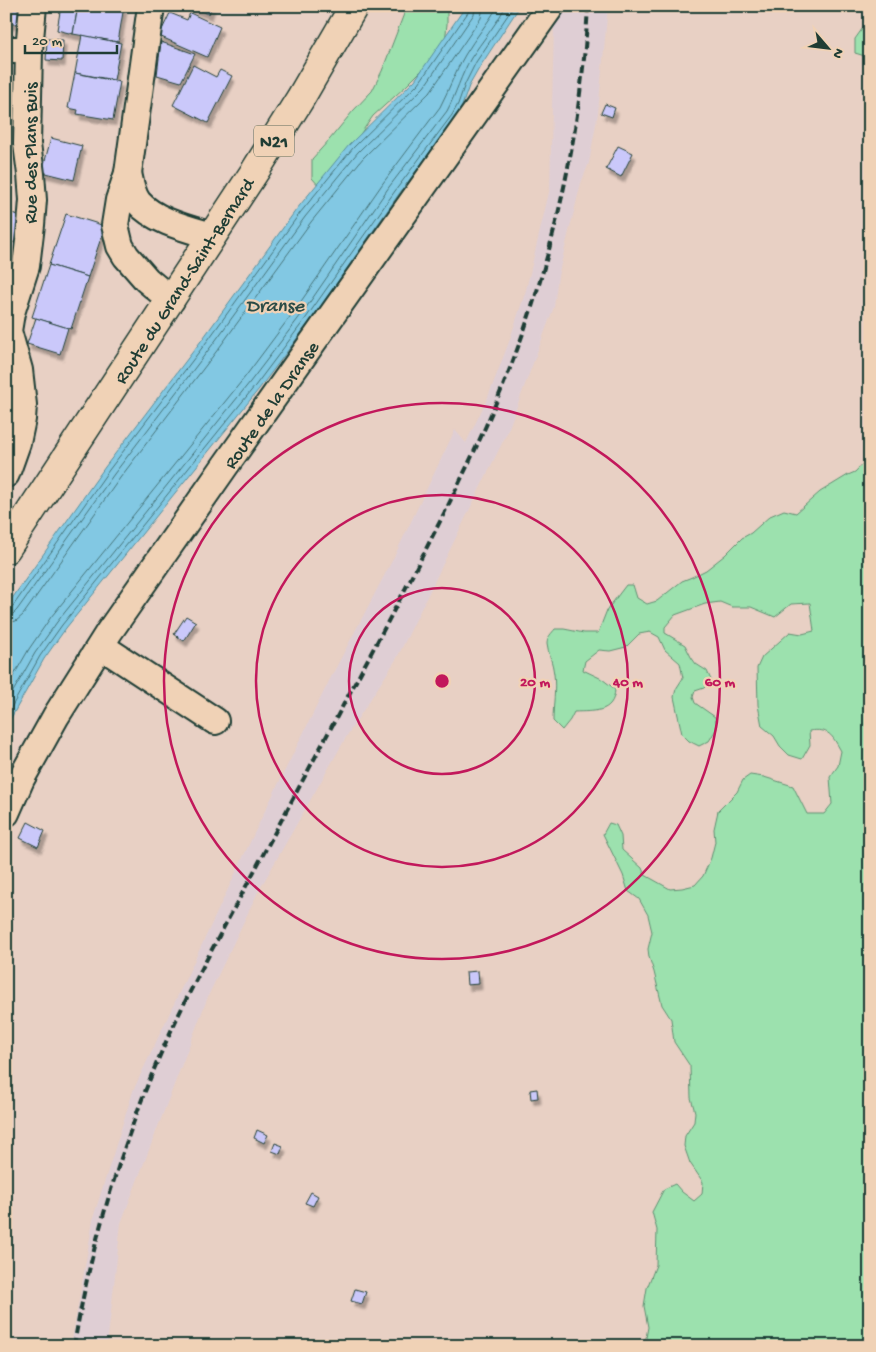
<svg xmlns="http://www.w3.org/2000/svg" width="876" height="1352" font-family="'Gochi Hand',sans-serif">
<defs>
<filter id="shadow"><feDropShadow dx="3" dy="5.5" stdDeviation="1" flood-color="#0004"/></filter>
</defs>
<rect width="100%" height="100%" fill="#e8d0c4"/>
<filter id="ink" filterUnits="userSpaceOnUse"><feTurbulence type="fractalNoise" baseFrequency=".02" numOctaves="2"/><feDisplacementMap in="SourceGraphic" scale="10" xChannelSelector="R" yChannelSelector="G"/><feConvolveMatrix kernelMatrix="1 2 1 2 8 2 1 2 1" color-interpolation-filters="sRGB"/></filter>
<g filter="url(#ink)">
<polygon fill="#dfced4" points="569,6 608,6 598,113 589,163 581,183 558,276 554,307 507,433 397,658 348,734 258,892 209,994 121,1223 107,1346 71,1346 94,1215 133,1091 260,821 330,679 394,557 455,430 466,443 488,397 509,342 526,290 550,188 554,26"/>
<g fill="#9ce1ae" stroke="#5e8f71">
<polygon points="407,6 447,6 447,24 445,42 437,55 406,86 373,116 361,133 353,149 320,187 312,178 312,159 330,139 353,111 372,91 382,71"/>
<polygon points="870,22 870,56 868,57 855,53 855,39 865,25"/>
<path d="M870 456V1346H642L646 1338 648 1327 644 1306 647 1288 656 1265 657 1230 652 1212 664 1189 675 1184 682 1192 694 1201 702 1194 703 1182 690 1163 684 1146 685 1136 694 1122 695 1112 691 1098 690 1066 674 1042 671 1019 662 1005 654 972 649 957 648 949 652 932 648 915 639 899 628 891 623 875 603 834 609 823 616 825 621 836 622 850 642 868 645 875 670 889 682 888 695 885 703 876 711 858 715 842 714 829 718 811 737 792 743 780 750 775 764 777 793 786 807 814H824L832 804 830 777 838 766 841 751C832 735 829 728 809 731L810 745 802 759 789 755 780 746 774 736 762 726 758 705 757 668 762 657 790 632 802 634 814 631 810 603 791 604 775 617 751 607H732L720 602 705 604 675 615 665 627V633L685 645 691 657 696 664 707 671 711 680 704 688 695 691 693 697 695 703 715 717 717 728 709 741 699 746 689 741 682 734 674 697 676 689 683 678 680 663 665 650 659 637 650 632 639 634 626 647 610 651 599 650 585 661 583 670 602 679 615 689C614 714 593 711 574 712L570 720 562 730 553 721C553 705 556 690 554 674 553 663 548 653 547 643 547 637 552 633 555 629H564L584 633H598L607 610 626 585H633L637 598 647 604 657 601 682 581 692 577 706 570 725 555 742 538 751 533 770 516 784 510 796 513 820 492 848 475 855 472Z"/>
</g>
<polygon fill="#82c8e3" stroke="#5a909d" points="466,6 520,6 481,65 469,86 462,106 456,117 399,194 310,321 259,389 66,628 44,659 6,727 6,607 105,467 204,337 296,210 349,145 415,80"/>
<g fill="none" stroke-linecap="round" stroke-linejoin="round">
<g stroke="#47757a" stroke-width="1">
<polyline points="6,609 10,608 13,606 109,470 208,340 300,213 353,148 419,83 469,11 469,6"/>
<polyline points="6,615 13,614 17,610 114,474 213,344 305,217 358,152 424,87 474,14 476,6"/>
<polyline points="6,623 16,621 23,615 120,478 219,348 311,222 363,158 430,92 481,18 483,6"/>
<path d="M6 689 29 649 51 617 245 377 295 310 383 183 440 107C449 90 455 71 465 55 475 38 488 23 498 6"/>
<path d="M6 704 35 653 57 622 250 382 301 315 389 187 447 111C456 94 461 75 471 58 482 41 496 25 506 6"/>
<polyline points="6,717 40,656 62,625 255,386 306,318 395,191 452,115 458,104 465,84 476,62 514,6"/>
</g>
</g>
<g fill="#cac8fa" stroke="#1f3d34" filter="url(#shadow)">
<polygon points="6,6 26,6 25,24 6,24"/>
<polygon points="61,6 78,6 73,34 57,30"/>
<polygon points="78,6 124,6 118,42 73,34"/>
<polygon points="186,6 212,6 209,14"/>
<polygon points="170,13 187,20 190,13 220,27 207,57 159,36"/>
<polygon points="82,35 121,43 114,80 75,73"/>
<polygon points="47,39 63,40 62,61 46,60"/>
<polygon points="161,42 195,54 181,82 157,75"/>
<polygon points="193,65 216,77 220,70 232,76 208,123 173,105"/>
<polygon points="75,73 120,82 113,120 77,114 78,110 68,108"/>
<polygon points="605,104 615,108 612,117 601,113"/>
<polygon points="51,138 82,146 74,180 42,172"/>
<polygon points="618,146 633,153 621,177 606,169"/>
<polygon points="6,212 24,216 18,243 6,241"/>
<polygon points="66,214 105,226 88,277 49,265"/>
<polygon points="6,241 24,245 16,281 6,279"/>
<polygon points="49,265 88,277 71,329 32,317"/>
<polygon points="36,318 68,328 60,354 27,344"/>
<polygon points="186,616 196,622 184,641 174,634"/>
<polygon points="28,822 45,831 38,847 20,838"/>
<polygon points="478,971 479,984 467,985 466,972"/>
<polygon points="537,1089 538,1098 531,1099 530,1090"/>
<polygon points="257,1130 268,1135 264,1143 254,1138"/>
<polygon points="275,1143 283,1146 280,1154 272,1151"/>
<polygon points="311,1192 318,1196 313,1206 305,1203"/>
<polygon points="355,1289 366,1292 362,1304 351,1301"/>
</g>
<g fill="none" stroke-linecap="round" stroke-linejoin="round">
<defs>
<g id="minor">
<polyline points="151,6 128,173 119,200 115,225 120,246 126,256 147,280 171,300"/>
<polyline points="6,49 9,50 29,50"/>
<path d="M128 173C130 183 132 194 138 202 154 221 189 229 212 236"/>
<polyline points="6,474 17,443 22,419 23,405 19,370 8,331 11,313 26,266 31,225 33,200 31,174 27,144 29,50 33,6"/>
<polyline points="101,646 215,721"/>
<polyline points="6,813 21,779 56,716 109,632 225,466 551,6"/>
</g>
<polyline id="primary" points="6,549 255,171 300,99 354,6"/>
</defs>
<use href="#minor" stroke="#1f3d34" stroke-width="30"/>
<use href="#primary" stroke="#1f3d34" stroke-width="31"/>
<use href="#minor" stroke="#f0d2b6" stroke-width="26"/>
<use href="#primary" stroke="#f0d2b6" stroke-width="28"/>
<path stroke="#1f3d34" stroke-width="4" stroke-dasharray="8 4" stroke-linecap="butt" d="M74 1346C88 1260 113 1175 144 1094 173 1019 212 949 250 879 300 785 351 691 401 597 438 526 475 455 505 381 553 262 581 134 588 6"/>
</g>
</g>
<g fill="none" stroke="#c2185b" stroke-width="2.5">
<circle cx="442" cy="681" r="93"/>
<circle cx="442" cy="681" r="186"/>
<circle cx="442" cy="681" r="278"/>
</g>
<g text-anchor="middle" stroke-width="4.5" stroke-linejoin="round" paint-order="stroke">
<rect fill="#f0d2b6" stroke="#5e6a5b" stroke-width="1" x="254" y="125.5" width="40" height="31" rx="4"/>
<g font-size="18" font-weight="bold" fill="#1f3d34">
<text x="274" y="147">N21</text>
</g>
<g font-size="19" fill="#1f3d34" stroke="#f0d2b6">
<text transform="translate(29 153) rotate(-90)" y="7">Rue des Plans Buis</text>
<text transform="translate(183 280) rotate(-57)" y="7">Route du Grand-Saint-Bernard</text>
<text transform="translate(270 404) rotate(-55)" y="7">Route de la Dranse</text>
</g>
<g font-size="20" font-style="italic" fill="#294b46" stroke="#f0d2b6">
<text x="275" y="311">Dranse</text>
</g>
</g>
<circle cx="442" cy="681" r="8" fill="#c2185b" stroke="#f0d2b6" stroke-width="2.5"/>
<g font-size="15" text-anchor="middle" font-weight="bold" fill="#c2185b" stroke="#f0d2b6" stroke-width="4.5" stroke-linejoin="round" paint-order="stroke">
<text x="535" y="686">20 m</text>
<text x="628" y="686">40 m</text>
<text x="720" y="686">60 m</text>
</g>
<rect width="876" height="1352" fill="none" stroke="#f0d2b6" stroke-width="25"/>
<rect x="12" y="12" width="851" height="1327" fill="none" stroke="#1f3d34" stroke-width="2" filter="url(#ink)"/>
<g transform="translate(828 48) rotate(118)" stroke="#f0d2b6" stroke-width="4" paint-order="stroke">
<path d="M0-4L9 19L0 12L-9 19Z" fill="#1f3d34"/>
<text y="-8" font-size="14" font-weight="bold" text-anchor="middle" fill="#1f3d34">N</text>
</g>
<path d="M25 45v8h92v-8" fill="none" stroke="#1f3d34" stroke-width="2.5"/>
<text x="32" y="45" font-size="15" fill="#1f3d34" stroke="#f0d2b6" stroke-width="4" paint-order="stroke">20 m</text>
</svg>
